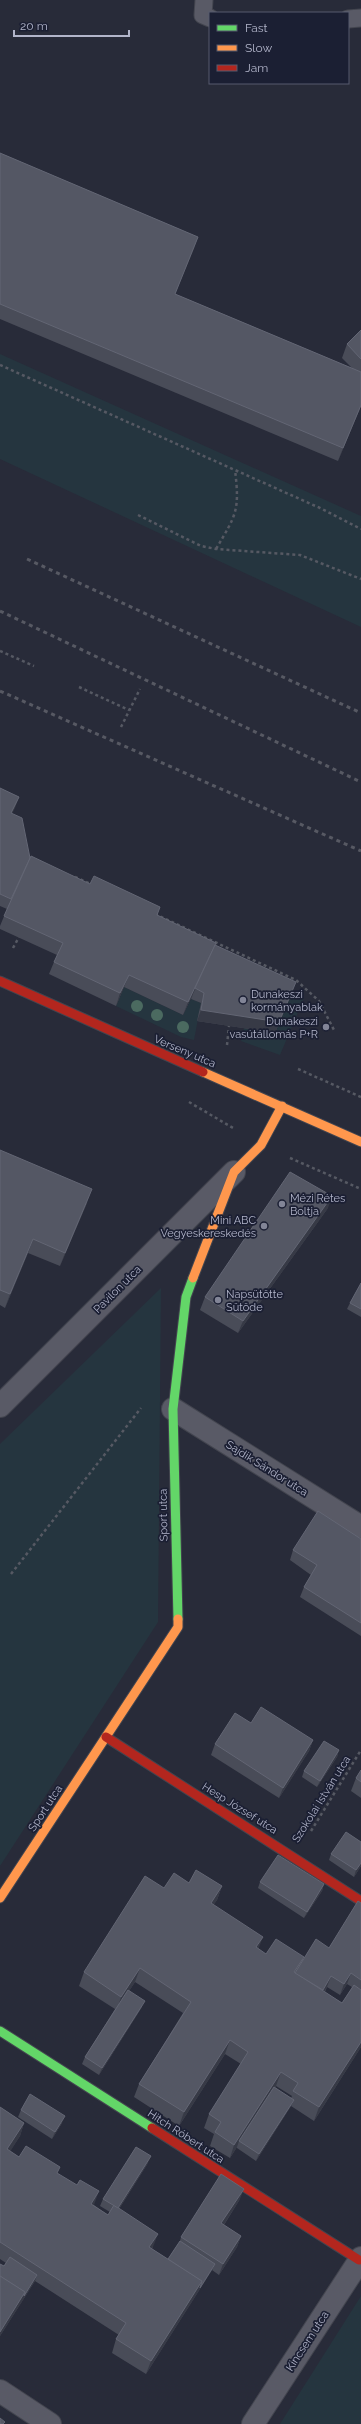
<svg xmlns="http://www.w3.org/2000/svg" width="361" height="2424" font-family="Raleway,sans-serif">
<rect width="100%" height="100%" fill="#282b39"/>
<g fill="#25353f">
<polygon points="0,354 361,516 361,627 0,459"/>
<polygon points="124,987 183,1015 191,999 201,1003 194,1040 181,1037 116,1006"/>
<polygon points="292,993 304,998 280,1055 241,1041 244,1028 275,1033"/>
<polygon points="161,1288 158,1622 0,1866 0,1444"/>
<polygon points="361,2296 361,2424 280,2424"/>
</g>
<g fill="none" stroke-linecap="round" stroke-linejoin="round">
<defs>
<g id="lane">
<polyline points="204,0 203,15 210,18"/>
<polyline points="348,19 361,18"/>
</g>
<g id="street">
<polyline points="0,1406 234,1172"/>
<polyline points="173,1409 361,1527"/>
<polyline points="0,2391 50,2424"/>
<polyline points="253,2424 361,2258"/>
</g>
<g id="fast">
<polyline points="178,1619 173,1409 186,1297 193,1278"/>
<polyline points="0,2031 152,2128"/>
</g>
<g id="slow">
<polyline points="203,1072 361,1142"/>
<polyline points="193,1278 234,1172 261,1145 282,1106"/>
<polyline points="0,1898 178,1627 178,1619"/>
</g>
<g id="jam">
<polyline points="0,981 203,1072"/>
<polyline points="106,1737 361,1901"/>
<polyline points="152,2128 359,2260"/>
</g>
</defs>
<use href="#lane" stroke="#43454f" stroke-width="19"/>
<use href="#street" stroke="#43454f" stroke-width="24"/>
<use href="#fast" stroke="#43454f" stroke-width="11"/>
<use href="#slow" stroke="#43454f" stroke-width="11"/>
<use href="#jam" stroke="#43454f" stroke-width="11"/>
<g stroke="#565963" stroke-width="2.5" stroke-dasharray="3 3" stroke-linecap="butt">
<polyline points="0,365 320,508 361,529"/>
<polyline points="138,515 201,546 216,549 300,555 361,579"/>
<path d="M216 549C236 515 240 511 235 470"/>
<polyline points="0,651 34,666"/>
<polyline points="79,687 129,710"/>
<polyline points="121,727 140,689"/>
<polyline points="75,877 93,885"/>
<polyline points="155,914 296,980 319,1001 334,1030"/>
<polyline points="13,948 19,937"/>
<polyline points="227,1045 229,1026"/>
<polyline points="298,1069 361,1097"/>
<polyline points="189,1102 233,1128"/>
<polyline points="290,1158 361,1189"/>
<polyline points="11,1574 141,1408"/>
<polyline points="311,1831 361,1750"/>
</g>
<use href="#lane" stroke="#595a66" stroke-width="17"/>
<use href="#street" stroke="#595a66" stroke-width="22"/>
<use href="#fast" stroke="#63d668" stroke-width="9"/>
<use href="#slow" stroke="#ff974d" stroke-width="9"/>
<use href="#jam" stroke="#b3261e" stroke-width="9"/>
<g stroke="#575963" stroke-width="3" stroke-dasharray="4 4" stroke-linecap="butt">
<polyline points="27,559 361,713"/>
<polyline points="0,611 361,782"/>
<polyline points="0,691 361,851"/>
</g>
</g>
<g fill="#4b6a60">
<circle cx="137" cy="1006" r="6"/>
<circle cx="157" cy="1015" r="6"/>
<circle cx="183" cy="1027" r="6"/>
</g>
<g fill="#494c58" fill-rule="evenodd">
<polygon points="0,153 198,237 175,294 352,368 342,358 347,344 361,330 361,406 338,461 0,319"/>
<polygon points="0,788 19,797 12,813 30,858 90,884 160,907 157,915 215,945 292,993 275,1033 197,1021 201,1003 191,999 193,994 183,1015 124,987 116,1006 49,974 54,962 57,955 0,929 0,926 7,909 0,906"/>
<polygon points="0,1150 87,1203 60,1266 28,1253 5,1308 0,1305"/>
<polygon points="328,1208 238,1333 200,1310 205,1297"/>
<polygon points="361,1283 361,1317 347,1309 350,1303"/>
<polygon points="361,1539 361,1636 300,1597 304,1587 311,1575 290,1560 293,1550"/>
<polygon points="251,1723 313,1740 309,1751 279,1798 211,1755 215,1744"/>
<polygon points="339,1750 337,1757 317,1787 302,1777 304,1771"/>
<polygon points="361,1770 361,1798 351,1791 356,1778"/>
<polygon points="361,1842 361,1866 354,1877 329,1860 331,1854"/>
<polygon points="260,1882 324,1884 322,1891 304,1918 258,1888"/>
<path d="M189 1883 222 1886 217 1900 213 1905 258 1949 266 1954 303 1959 329 1948 361 1903V2047L314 2121 291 2106 256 2161 237 2148V2147L230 2158 210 2146 214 2134 204 2128 209 2114 241 2064 225 2054 179 2126 134 2097 139 2084 183 2013 135 1982 129 1991 142 2007 99 2075 82 2064 85 2057 115 2009 79 1986 84 1972 164 1888ZM347 1984 352 1987 342 2003 325 1992 327 1987 340 1995ZM276 2086 292 2096 291 2098 275 2088Z"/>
<polygon points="0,2107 24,2123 20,2136 10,2151 19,2157 58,2174 94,2205 108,2215 110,2212 100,2206 103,2199 148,2163 119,2209 153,2247 152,2249 168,2259 180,2241 181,2237 240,2199 224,2225 241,2236 237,2247 219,2275 212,2270 146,2374 112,2353 116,2339 119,2335 35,2281 0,2336 0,2264 4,2266 6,2263 0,2259"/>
<polygon points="21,2110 62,2123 52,2139 18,2117"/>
</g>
<g fill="#373a46">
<polygon points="198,237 194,249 170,306 175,294"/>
<polygon points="361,405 361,406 338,461 343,448"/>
<polygon points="19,797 15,808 7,824 11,813"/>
<polygon points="216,943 193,994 183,1015 188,1002"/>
<polygon points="129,975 124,987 116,1006 120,993"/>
<polygon points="296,982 275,1033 197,1021 201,1010"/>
<polygon points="92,1189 87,1203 60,1266 65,1253"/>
<polygon points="332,1196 328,1208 238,1333 243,1321"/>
<polygon points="33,1239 28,1253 5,1308 10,1294"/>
<polygon points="313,1740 309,1751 279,1798 283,1788"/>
<polygon points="339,1750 337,1757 317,1787 320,1781"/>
<polygon points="361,1863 361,1866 354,1877 356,1870"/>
<polygon points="324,1884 322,1891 304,1918 307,1912"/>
<polygon points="222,1886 217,1900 206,1917 211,1903"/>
<polygon points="263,1937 258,1950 256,1947"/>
<polygon points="140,1968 135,1982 117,2010 121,1997"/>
<polygon points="351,1973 347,1984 340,1995 344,1984"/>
<polygon points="331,1976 327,1987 317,2003 321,1993"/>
<polygon points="145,2001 142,2007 99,2075 102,2068"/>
<polygon points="230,2040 225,2054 179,2126 184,2112"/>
<polygon points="361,2042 361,2047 314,2121 319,2107"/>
<polygon points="281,2072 276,2086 240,2142 239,2141 237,2147 230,2158 234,2145"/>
<polygon points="294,2100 291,2106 256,2161 259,2154"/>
<polygon points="65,2116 62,2123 52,2139 55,2132"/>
<polygon points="24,2123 20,2136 3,2163 7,2149"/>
<polygon points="151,2156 148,2163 115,2215 117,2208"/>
<polygon points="244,2189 240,2199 218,2234 221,2223"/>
<polygon points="99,2191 94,2205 86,2217 91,2204"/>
<polygon points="158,2234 153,2247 145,2261 149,2247"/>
<polygon points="241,2236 237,2247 219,2275 223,2264"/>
<polygon points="215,2264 212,2270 146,2374 151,2361 202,2281"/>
<polygon points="37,2275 35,2281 0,2336 0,2332 25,2292"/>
</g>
<g fill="#545764" stroke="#636674">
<polygon points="0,153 198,237 175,294 361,372 361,405 343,448 0,304"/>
<polygon points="361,330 361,359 347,344"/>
<polygon points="0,788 19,797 11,813 22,818 30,858 11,899 0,894"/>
<polygon points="31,856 90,884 94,876 160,907 157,915 216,943 188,1002 129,975 120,993 54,962 63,943 4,916"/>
<polygon points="215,945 296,982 279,1022 201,1010 204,993 195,988"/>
<polygon points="0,1150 92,1189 65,1253 33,1239 10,1294 0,1290"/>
<polygon points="290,1172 332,1196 243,1321 205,1297"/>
<polygon points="361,1283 361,1309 350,1303"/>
<polygon points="318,1511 361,1539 361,1623 304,1587 317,1565 293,1550"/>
<polygon points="261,1707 313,1740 283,1788 215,1744 235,1713 251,1723"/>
<polygon points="324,1741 339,1750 320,1781 304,1771"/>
<polygon points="361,1770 361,1782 356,1778"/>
<polygon points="346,1832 361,1842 361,1863 356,1870 331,1854"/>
<polygon points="278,1855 324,1884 307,1912 260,1882"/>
<polygon points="196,1870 222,1886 211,1903 263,1937 256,1947 266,1954 276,1939 304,1957 294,1972 342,2003 354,1985 361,1990 361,2042 319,2107 293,2091 298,2083 281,2072 234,2145 215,2132 221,2122 209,2114 248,2052 230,2040 184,2112 139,2084 191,2002 140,1968 121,1997 84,1972 145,1876 164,1888 174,1873 189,1883"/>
<polygon points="358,1901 361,1903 361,1980 351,1973 344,1984 331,1976 323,1990 295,1973 316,1939 329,1948"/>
<polygon points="128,1990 145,2001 102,2068 85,2057"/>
<polygon points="274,2087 294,2100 259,2154 239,2141"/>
<polygon points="30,2094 65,2116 55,2132 21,2110"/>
<polygon points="0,2107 24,2123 7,2149 19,2157 26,2146 60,2167 57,2173 77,2185 80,2180 99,2191 91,2204 108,2215 114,2205 158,2234 149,2247 202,2281 151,2361 116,2339 126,2323 0,2242"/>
<polygon points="136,2147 151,2156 118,2208 103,2199"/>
<polygon points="221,2174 244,2189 221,2223 241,2236 223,2264 181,2237"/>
<polygon points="180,2241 215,2264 200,2288 202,2281 168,2259"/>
<polygon points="10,2257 37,2275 24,2296 25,2292 0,2276 0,2264 4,2266"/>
<polygon points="0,2276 25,2292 0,2332"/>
<polygon points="0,2418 5,2422 3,2424 0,2424"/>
</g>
<g fill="#828597" stroke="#1b1f33" stroke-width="1.5">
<circle cx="243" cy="1000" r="4"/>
<circle cx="326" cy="1027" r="4"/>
<circle cx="282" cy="1204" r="4"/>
<circle cx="264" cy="1226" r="4"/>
<circle cx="218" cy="1300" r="4"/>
</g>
<g text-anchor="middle" stroke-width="3.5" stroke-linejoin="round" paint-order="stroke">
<g font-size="11" fill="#b2b5ca" stroke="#1b1f33" text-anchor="start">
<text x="251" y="998">Dunakeszi<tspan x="251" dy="13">kormányablak</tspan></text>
<text x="318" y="1025" text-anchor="end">Dunakeszi<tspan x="318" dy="13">vasútállomás P+R</tspan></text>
<text x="290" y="1202">Mézi Rétes<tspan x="290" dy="13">Boltja</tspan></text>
<text x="256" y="1224" text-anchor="end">Mini ABC<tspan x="256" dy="13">Vegyeskereskedés</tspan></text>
<text x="226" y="1298">Napsütötte<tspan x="226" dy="13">Sütöde</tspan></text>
</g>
<g font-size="11" fill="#b2b5ca" stroke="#1b1f33">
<text transform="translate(185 1051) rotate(23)" y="4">Verseny utca</text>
<text transform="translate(117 1289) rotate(-45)" y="4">Pavilon utca</text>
<text transform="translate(267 1468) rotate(32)" y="4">Sajdik Sándor utca</text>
<text transform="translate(163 1515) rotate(-91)" y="4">Sport utca</text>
<text transform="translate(321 1799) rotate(-58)" y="4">Szokolai István utca</text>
<text transform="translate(45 1808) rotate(-57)" y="4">Sport utca</text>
<text transform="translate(240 1808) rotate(32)" y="4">Hesp József utca</text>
<text transform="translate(186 2136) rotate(33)" y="4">Hitch Róbert utca</text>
<text transform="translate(307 2341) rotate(-57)" y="4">Kincsem utca</text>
</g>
</g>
<rect x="209" y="12" width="140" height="72" fill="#1b1f33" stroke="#575b6f"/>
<rect x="217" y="25" width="20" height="6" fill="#63d668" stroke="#575b6f"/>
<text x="245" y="32" font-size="12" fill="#b2b5ca">Fast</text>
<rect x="217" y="45" width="20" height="6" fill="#ff974d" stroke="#575b6f"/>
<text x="245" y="52" font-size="12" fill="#b2b5ca">Slow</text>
<rect x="217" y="65" width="20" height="6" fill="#b3261e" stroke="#575b6f"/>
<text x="245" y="72" font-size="12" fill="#b2b5ca">Jam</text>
<path d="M14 30v6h115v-6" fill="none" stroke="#b2b5ca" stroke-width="2"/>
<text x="20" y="30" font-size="12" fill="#b2b5ca" stroke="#1b1f33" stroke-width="3" paint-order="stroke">20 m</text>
</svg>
